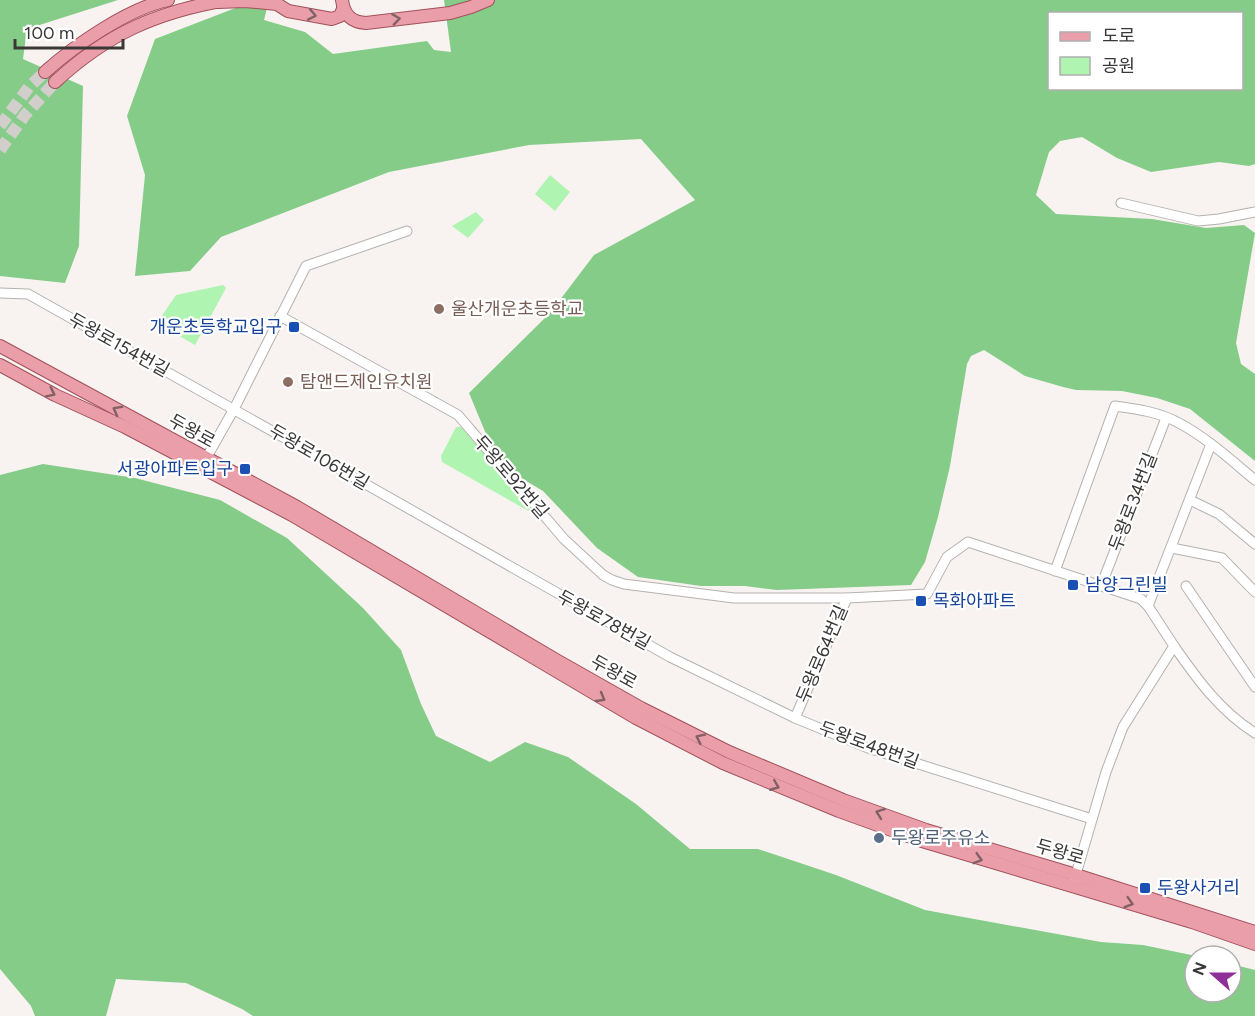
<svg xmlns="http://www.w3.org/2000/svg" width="1255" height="1016" font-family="Figtree,'Noto Sans KR',sans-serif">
<rect width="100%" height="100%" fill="#f8f3f0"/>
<g fill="#b0f4b2">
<polygon points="550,175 570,192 555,211 535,194"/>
<polygon points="476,212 484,220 468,238 452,226"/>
<polygon points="223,285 226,288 195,345 157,323 176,295"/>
<polygon points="456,427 461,427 534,510 532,513 442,462 441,456"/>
</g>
<g fill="#85cc89" fill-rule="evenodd">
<polygon points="0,0 118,0 27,29 23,59 83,86 79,246 65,283 0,276"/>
<path d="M269 0 264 20 305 32 333 54 427 41 434 50 451 52 444 0H1255V164L1249 166 1219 162 1151 172 1117 158 1082 137 1060 141 1049 152 1036 195 1056 214 1152 219 1206 228 1244 225 1255 233 1236 343 1241 364 1255 374V461L1190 409 1157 398 1122 391 1076 390 1063 387 1025 376 984 350 971 356 967 364 950 466 938 517 925 562 911 585 777 590 745 586H701L638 577 597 548 543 491 499 465 469 393 550 313 594 255 695 200 641 139 529 145 389 172 221 237 190 271 135 276 145 175 127 116 155 39 238 7ZM1050 14H1242V88H1050Z"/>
<polygon points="43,464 135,478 220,500 287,538 363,608 401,650 421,704 436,736 490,762 525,742 568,757 636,804 690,849 758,849 836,875 925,910 1101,942 1143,945 1196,956 1195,992 1231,992 1231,964 1255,970 1255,1016 253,1016 242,1009 186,983 116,979 106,1016 35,1016 31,1006 0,969 0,475"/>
</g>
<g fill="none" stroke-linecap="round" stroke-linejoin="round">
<g stroke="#d2cecb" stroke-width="12" stroke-dasharray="12 6" stroke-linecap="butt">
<polyline points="0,126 29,87 45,72"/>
<polyline points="0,150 25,115 55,82"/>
</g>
<defs>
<g id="minor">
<polyline points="1121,203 1198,221 1219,219 1255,212"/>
<polyline points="0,293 28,294 281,436 670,657 795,718 868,748 1092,819"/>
<polyline points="280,316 458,415 564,539 603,575 612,580 624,584 734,598 847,598 927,594 947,557 968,542 1141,599 1148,606 1174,646 1123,727 1106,772 1074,881"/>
<polyline points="204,462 234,409 306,266 407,231"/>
<polyline points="1190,500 1219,514 1255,544"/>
<polyline points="1172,548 1222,558 1255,592"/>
<path d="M1055 571 1115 406C1137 409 1159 412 1179 423 1207 438 1231 460 1255 480"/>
<polyline points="1101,586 1166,418"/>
<polyline points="1186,586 1255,687"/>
<polyline points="1148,606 1211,444"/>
<path d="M1174 646C1197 679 1220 711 1255 733"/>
<polyline points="795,718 847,598"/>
</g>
<g id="major">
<path d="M342 0C344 15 351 22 366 23L450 13 471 7 488 0"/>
<polyline points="218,2 245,1 277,4 288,11 332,19 340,16 343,9"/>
<path d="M45 72C75 45 129 8 168 0"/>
<path d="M55 82C107 34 156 12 226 0"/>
<polyline points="0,346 297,507 556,660 641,708 729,752 843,800 926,830 1076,875 1255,932"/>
<polyline points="0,365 55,395 125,427 292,515 636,718 723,763 839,811 922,841 1192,922 1255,944"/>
</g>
</defs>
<use href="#minor" stroke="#b5b1ad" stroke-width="11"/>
<use href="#major" stroke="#a3505b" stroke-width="14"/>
<use href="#minor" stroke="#fff" stroke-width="9"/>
<use href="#major" stroke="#e99ea9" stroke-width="12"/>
</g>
<defs><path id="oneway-chevron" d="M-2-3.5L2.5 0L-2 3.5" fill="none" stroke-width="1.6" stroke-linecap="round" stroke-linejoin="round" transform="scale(1.5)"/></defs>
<g stroke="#806165">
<use href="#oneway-chevron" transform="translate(312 15) rotate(11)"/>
<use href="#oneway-chevron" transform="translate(396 19) rotate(-8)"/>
<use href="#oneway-chevron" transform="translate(51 393) rotate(26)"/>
<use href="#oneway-chevron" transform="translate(117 410) rotate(-151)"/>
<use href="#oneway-chevron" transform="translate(601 698) rotate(30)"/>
<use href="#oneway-chevron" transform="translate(700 738) rotate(-154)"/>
<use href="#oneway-chevron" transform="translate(775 786) rotate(22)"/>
<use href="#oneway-chevron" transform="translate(880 813) rotate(-160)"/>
<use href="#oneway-chevron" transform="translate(978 859) rotate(16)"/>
<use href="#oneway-chevron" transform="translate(1129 903) rotate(17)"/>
</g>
<g fill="#8d6e63" stroke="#fff" stroke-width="2">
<circle cx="439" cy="309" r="6"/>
<circle cx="288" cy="382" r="6"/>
</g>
<g fill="#1a4fb4" stroke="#fff" stroke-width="2">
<rect x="288" y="321" width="12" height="12" rx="3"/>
<rect x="239" y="463" width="12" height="12" rx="3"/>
<rect x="1067" y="579" width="12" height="12" rx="3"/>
<rect x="915" y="595" width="12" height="12" rx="3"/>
<rect x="1139" y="882" width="12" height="12" rx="3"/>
</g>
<circle fill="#5c6f8a" stroke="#fff" stroke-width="2" cx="879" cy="838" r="6"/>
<g text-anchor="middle" stroke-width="4.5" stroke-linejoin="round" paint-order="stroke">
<g font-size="18" fill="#785e54" stroke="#fff" text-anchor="start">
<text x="451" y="315">울산개운초등학교</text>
<text x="300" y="388">탐앤드제인유치원</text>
</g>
<g font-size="18" fill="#164399" stroke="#fff" text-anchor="start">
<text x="282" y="333" text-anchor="end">개운초등학교입구</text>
<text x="233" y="475" text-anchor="end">서광아파트입구</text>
<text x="1085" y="591">남양그린빌</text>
<text x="933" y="607">목화아파트</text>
<text x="1157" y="894">두왕사거리</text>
</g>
<g font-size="18" fill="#3a3837" stroke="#fff">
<text transform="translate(119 345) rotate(29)" y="6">두왕로154번길</text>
<text transform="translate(192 431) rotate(29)" y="6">두왕로</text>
<text transform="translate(319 457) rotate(30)" y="6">두왕로106번길</text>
<text transform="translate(511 477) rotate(49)" y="6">두왕로92번길</text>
<text transform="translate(1133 502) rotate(-69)" y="6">두왕로34번길</text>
<text transform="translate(604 620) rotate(29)" y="6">두왕로78번길</text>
<text transform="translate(822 654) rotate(-67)" y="6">두왕로64번길</text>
<text transform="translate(614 672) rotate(29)" y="6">두왕로</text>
<text transform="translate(869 745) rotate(20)" y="6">두왕로48번길</text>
<text transform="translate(1060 852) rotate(16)" y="6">두왕로</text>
</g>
<g font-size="18" fill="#4e5e75" stroke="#fff" text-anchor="start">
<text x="891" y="844">두왕로주유소</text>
</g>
</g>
<rect x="1048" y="12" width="195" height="78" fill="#ffffff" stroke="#b0afaf" stroke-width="1.5"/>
<rect x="1060" y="32" width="30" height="9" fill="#e99ea9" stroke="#b0afaf" stroke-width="1.5"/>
<text x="1102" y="42" font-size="18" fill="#3a3837">도로</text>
<rect x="1060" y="57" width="30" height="18" fill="#b0f4b2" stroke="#b0afaf" stroke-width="1.5"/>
<text x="1102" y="72" font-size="18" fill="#3a3837">공원</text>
<g transform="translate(1213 974) rotate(291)"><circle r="28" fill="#ffffff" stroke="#b0afaf" stroke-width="1.5"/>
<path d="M0-4.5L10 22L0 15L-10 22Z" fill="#8f3099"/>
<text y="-9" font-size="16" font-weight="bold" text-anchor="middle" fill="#3a3837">N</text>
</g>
<path d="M15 39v9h108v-9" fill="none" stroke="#3a3837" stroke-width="3"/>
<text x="24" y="39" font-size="18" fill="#3a3837" stroke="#ffffff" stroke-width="4.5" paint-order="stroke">100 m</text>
</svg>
